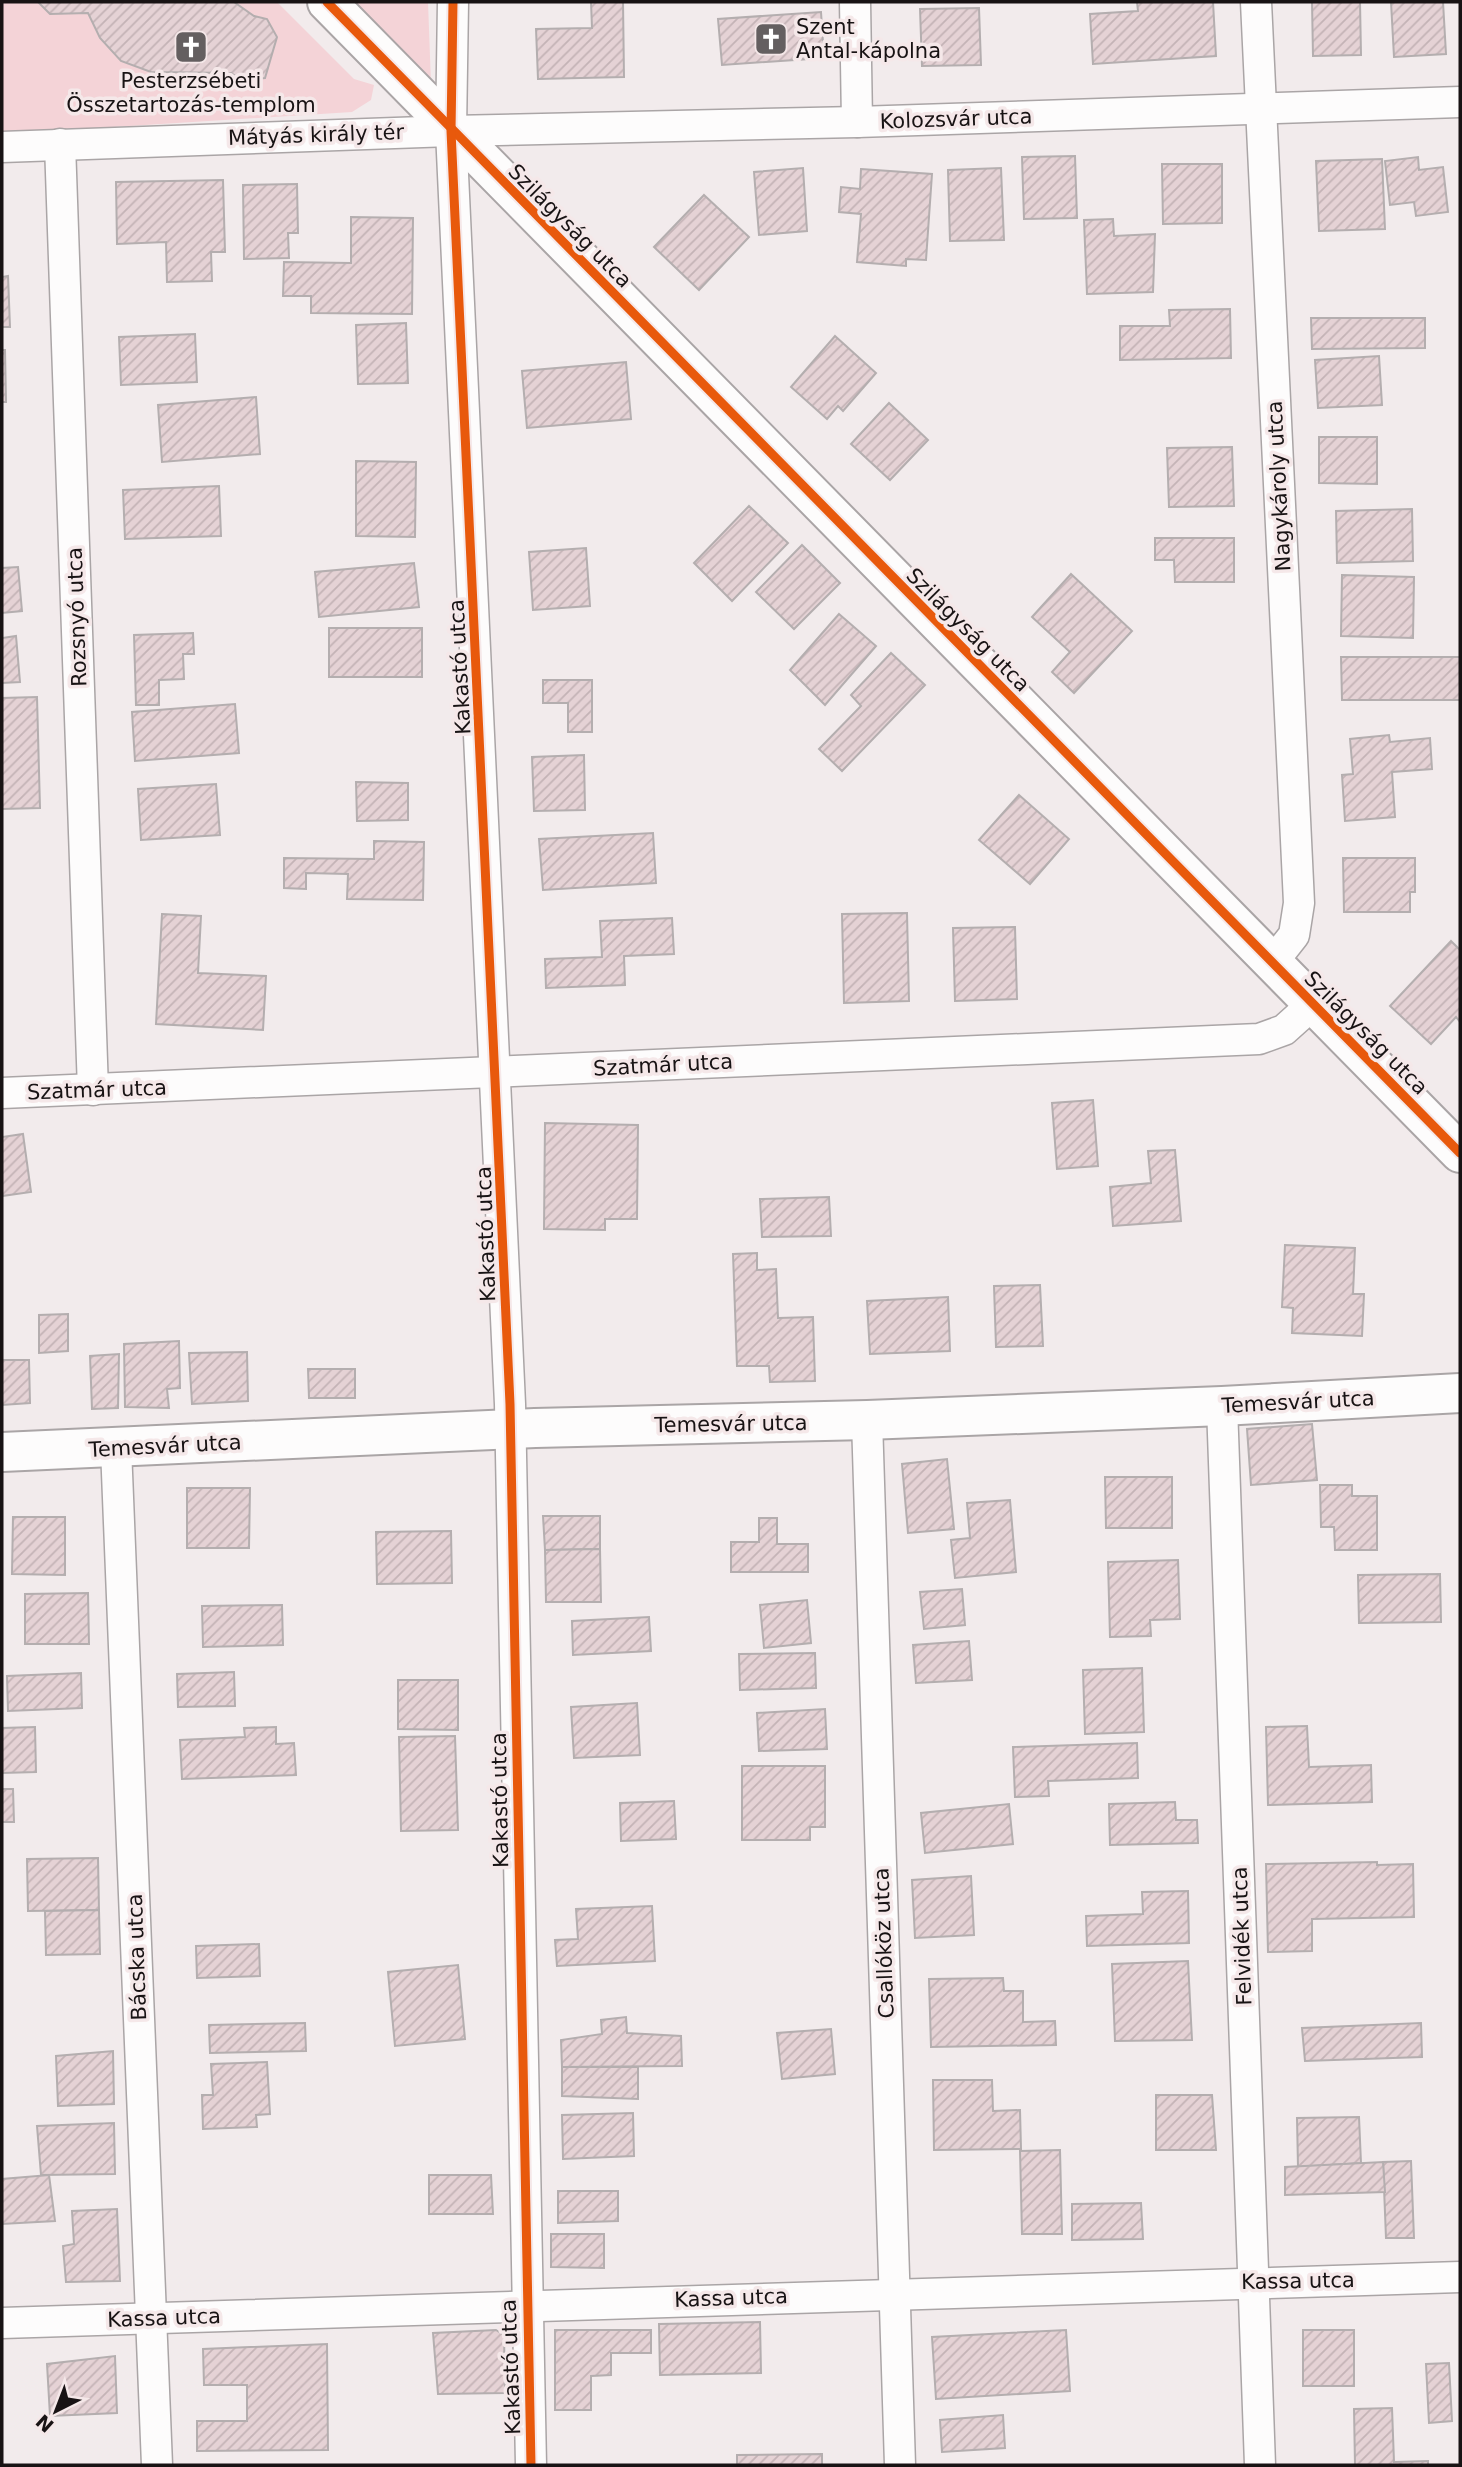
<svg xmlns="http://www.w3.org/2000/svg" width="1462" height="2467" font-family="'DejaVu Sans',sans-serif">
<defs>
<pattern id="building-hatch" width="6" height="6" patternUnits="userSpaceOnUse" patternTransform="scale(1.75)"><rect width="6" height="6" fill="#e5d2d5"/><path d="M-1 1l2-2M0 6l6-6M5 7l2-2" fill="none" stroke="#c4b3b6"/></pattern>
</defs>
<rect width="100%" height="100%" fill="#f2ebec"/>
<g fill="#f4d3d7">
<polygon points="2,2 277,2 354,79 374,85 371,100 352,112 2,134"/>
<polygon points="353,2 428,2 431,84"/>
</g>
<g fill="url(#building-hatch)" stroke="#b4aeaf" stroke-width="2">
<polygon points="38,2 234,2 254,16 267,19 277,37 265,78 242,80 231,73 151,72 121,61 100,38 88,13 50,14"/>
<polygon points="591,2 623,2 624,77 538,79 536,29 592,28"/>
<polygon points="1137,2 1213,2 1216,56 1093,64 1090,14 1138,11"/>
<polygon points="1312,2 1360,2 1361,55 1313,56"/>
<polygon points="1391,2 1443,2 1446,54 1394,57"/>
<polygon points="979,8 981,65 922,66 920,9"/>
<polygon points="821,12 824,58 722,65 718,19"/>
<polygon points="1075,156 1077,218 1024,219 1022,157"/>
<polygon points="1418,157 1419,170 1443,167 1448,212 1416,216 1414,202 1390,205 1385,161"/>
<polygon points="1382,159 1385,229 1319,231 1316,161"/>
<polygon points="1162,164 1222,164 1222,223 1163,224"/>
<polygon points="803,168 807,231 759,235 754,172"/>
<polygon points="1001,168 1004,240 950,241 948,170"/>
<polygon points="861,169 932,174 926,260 906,259 906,266 857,262 861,214 839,212 841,187 860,189"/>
<polygon points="223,180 225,252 211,252 212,281 167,282 166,242 117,244 116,182"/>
<polygon points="297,184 298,233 288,233 289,258 244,259 243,185"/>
<polygon points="704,195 749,237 699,290 654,247"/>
<polygon points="351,217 413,218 412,314 311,313 311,296 283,296 284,262 351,263"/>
<polygon points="1113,219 1114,236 1155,234 1153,292 1087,294 1084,220"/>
<polygon points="8,276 10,327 2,327 2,277"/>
<polygon points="1230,309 1231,358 1120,360 1120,326 1170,326 1169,310"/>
<polygon points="1311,318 1425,318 1425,348 1312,349"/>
<polygon points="406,323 408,383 358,384 356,325"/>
<polygon points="195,334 197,382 121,385 119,337"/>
<polygon points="835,336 876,373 843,411 838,406 827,419 791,387"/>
<polygon points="2,350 5,350 6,402 2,402"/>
<polygon points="1379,356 1382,405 1318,408 1315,360"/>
<polygon points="626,362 631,419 527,428 522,371"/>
<polygon points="256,397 260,454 162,462 158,405"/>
<polygon points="889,403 928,440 890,480 851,444"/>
<polygon points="1319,437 1377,437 1377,484 1319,483"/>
<polygon points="1232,447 1234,506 1169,507 1167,448"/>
<polygon points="356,461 416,462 415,537 356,536"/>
<polygon points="219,486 221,536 125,539 123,490"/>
<polygon points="749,506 788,543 732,601 694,563"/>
<polygon points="1412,509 1413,561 1337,563 1336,511"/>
<polygon points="1155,538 1234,538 1234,582 1175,582 1174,560 1155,560"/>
<polygon points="802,545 840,583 794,629 756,592"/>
<polygon points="586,548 590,606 533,610 529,552"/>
<polygon points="414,563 419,607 319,617 315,572"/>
<polygon points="18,567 22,611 2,613 2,568"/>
<polygon points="1071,574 1132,631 1074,693 1052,672 1070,652 1032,617"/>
<polygon points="1342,575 1414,577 1413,638 1341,636"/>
<polygon points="839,614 876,646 825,705 790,670"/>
<rect x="329" y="628" width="93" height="49"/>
<polygon points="193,633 194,654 183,654 184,679 159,680 159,705 136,705 134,635"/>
<polygon points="16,636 20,682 2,683 2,638"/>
<polygon points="891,653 925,685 842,771 819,749 861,706 851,695"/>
<polygon points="1341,657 1460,657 1460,700 1342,700"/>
<polygon points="543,680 592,680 592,732 568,732 568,703 543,703"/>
<polygon points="37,697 40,808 2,809 2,698"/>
<polygon points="235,704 239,753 135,761 132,712"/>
<polygon points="1389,735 1390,742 1430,738 1432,769 1392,772 1395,817 1345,821 1342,775 1353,774 1350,739"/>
<polygon points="584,755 585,810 534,811 532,757"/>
<polygon points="356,782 408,783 408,820 357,821"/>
<polygon points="216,784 220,835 141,840 138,789"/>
<polygon points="1019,795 1069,839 1030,884 979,840"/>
<polygon points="653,833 656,883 543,890 539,839"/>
<polygon points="374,841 424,842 423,900 347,899 348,874 306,873 306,889 284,888 284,858 374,859"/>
<polygon points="1343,858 1415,858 1415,892 1410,892 1410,912 1344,912"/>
<polygon points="907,913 909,1001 844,1003 842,914"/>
<polygon points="162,914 201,916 198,973 266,976 263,1030 156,1024"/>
<polygon points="672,918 674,954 624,956 625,985 546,988 545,959 602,957 600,921"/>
<polygon points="1015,927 1017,999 955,1001 953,928"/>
<polygon points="1451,941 1460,950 1460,1022 1456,1017 1431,1044 1390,1006"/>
<polygon points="1093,1100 1098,1166 1057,1169 1052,1103"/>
<polygon points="545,1123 638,1125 637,1219 605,1219 605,1230 544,1229"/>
<polygon points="23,1134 31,1192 2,1196 2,1137"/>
<polygon points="1175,1150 1181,1221 1113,1226 1110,1187 1151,1183 1148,1151"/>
<polygon points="829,1197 831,1236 762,1237 760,1199"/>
<polygon points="1285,1245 1355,1248 1353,1294 1364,1294 1362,1336 1292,1333 1293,1308 1282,1307"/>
<polygon points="757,1253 757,1270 776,1269 778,1318 813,1317 815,1381 770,1382 769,1366 737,1366 733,1254"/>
<polygon points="1040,1285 1043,1346 996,1347 994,1286"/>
<polygon points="948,1297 950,1351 870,1354 867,1301"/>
<polygon points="68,1314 68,1351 39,1353 39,1315"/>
<polygon points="179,1341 180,1388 167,1389 169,1408 125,1407 124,1344"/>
<polygon points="247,1352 248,1401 192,1404 189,1353"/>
<polygon points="119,1354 118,1408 92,1409 90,1356"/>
<polygon points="2,1360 29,1360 30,1403 2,1405"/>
<polygon points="308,1369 355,1369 355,1398 309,1398"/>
<polygon points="1312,1424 1317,1480 1251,1485 1247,1429"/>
<polygon points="947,1459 954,1529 908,1533 902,1464"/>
<polygon points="1105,1477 1172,1477 1172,1528 1106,1528"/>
<polygon points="1320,1485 1352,1485 1352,1496 1377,1496 1377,1550 1335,1550 1334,1527 1321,1527"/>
<polygon points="187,1488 250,1488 249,1548 187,1548"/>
<polygon points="1010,1500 1016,1572 955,1578 951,1540 970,1538 967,1503"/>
<polygon points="543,1516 600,1516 600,1549 545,1550"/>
<polygon points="13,1517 65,1517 65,1575 12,1574"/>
<polygon points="759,1518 777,1518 777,1544 808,1544 808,1572 731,1572 731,1542 759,1542"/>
<polygon points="451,1531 452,1583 377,1584 376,1532"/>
<polygon points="600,1549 601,1602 546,1602 545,1550"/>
<polygon points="1178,1560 1180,1619 1150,1620 1151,1636 1110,1637 1108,1562"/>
<polygon points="1440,1574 1441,1622 1359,1623 1358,1575"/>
<polygon points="962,1589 965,1625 924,1629 920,1592"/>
<polygon points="88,1593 89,1644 25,1644 25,1594"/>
<polygon points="807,1600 811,1643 764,1648 760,1605"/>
<polygon points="282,1605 283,1645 203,1647 202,1606"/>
<polygon points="649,1617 651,1651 573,1655 572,1621"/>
<polygon points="969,1641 972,1680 916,1683 913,1645"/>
<polygon points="815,1653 816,1688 740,1690 739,1654"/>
<polygon points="1142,1668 1144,1732 1085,1734 1083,1670"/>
<polygon points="234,1672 235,1706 178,1707 177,1674"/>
<polygon points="81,1673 82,1708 8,1711 7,1676"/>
<polygon points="398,1680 458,1680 458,1730 398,1729"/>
<polygon points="637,1703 640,1755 574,1758 571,1707"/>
<polygon points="825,1709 827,1749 759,1751 757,1713"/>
<polygon points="1307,1726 1309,1767 1371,1765 1372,1802 1268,1805 1266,1727"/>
<polygon points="35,1727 36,1772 2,1773 2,1728"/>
<polygon points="276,1727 276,1744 294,1743 296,1775 182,1779 180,1740 245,1737 244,1728"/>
<polygon points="455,1736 458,1830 401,1831 399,1737"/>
<polygon points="1137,1743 1138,1778 1048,1781 1049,1796 1015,1797 1013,1747"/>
<polygon points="742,1766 825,1766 825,1827 810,1827 810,1840 742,1840"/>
<polygon points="2,1789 13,1789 14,1822 2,1822"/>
<polygon points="674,1801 676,1839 621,1841 620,1803"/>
<polygon points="1175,1802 1176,1820 1197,1820 1198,1843 1110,1845 1109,1804"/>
<polygon points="1009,1804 1013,1844 925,1853 921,1813"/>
<polygon points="98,1858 99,1910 28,1911 27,1859"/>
<polygon points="1377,1862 1377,1865 1413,1864 1414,1917 1312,1919 1312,1951 1268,1952 1266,1864"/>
<polygon points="971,1876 974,1935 915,1938 912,1880"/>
<polygon points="1188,1891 1189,1943 1087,1946 1086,1916 1143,1914 1142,1892"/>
<polygon points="652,1906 655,1961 557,1966 555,1940 578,1939 576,1909"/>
<polygon points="99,1910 100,1954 46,1955 45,1911"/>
<polygon points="259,1944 260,1976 197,1978 196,1946"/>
<polygon points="1188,1961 1192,2040 1115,2041 1112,1964"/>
<polygon points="458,1965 465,2039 395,2046 388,1972"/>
<polygon points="1003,1978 1004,1991 1023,1991 1023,2022 1055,2021 1056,2045 931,2047 929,1979"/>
<polygon points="626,2017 627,2033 681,2036 682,2066 562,2067 561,2040 602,2034 601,2020"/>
<polygon points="305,2023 306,2051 210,2053 209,2025"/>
<polygon points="1421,2023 1422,2057 1305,2061 1302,2028"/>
<polygon points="831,2029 835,2074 782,2079 777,2033"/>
<polygon points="113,2051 114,2104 58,2106 56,2056"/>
<polygon points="267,2062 270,2114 256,2115 257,2127 203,2129 202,2095 213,2095 211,2064"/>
<polygon points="562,2067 638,2067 638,2099 562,2096"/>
<polygon points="933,2080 992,2080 993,2111 1020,2110 1021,2149 934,2150"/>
<polygon points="1156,2095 1212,2095 1216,2150 1156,2150"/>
<polygon points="633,2113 634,2156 563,2159 562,2115"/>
<polygon points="1359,2117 1361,2163 1298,2167 1297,2118"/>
<polygon points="114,2123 115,2174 41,2175 37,2126"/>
<polygon points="1060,2150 1062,2234 1022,2234 1020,2151"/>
<polygon points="1411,2161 1414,2238 1386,2238 1383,2162"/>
<polygon points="1383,2162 1385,2192 1285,2195 1285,2167"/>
<polygon points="49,2175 55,2221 2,2224 2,2179"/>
<polygon points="429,2175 491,2175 493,2214 429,2214"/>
<polygon points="558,2191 618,2191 618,2221 558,2223"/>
<polygon points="1141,2203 1143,2239 1072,2240 1072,2204"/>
<polygon points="117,2209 120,2281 66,2282 63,2246 74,2244 72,2211"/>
<polygon points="551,2234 604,2234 604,2268 551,2267"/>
<polygon points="760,2322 761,2373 660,2375 659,2324"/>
<polygon points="496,2330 504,2335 505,2393 438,2394 433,2333"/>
<polygon points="555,2330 651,2330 651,2353 611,2353 611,2375 591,2376 591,2410 555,2410"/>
<polygon points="1066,2330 1070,2391 936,2399 932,2337"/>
<rect x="1303" y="2330" width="51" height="56"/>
<polygon points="327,2344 328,2450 197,2451 197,2421 247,2421 247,2385 204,2385 203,2349"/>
<polygon points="115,2356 117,2413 50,2416 47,2364"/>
<polygon points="1449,2363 1452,2421 1429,2423 1426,2364"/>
<polygon points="1392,2408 1394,2462 1428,2461 1428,2465 1355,2465 1354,2409"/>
<polygon points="1003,2415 1005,2448 942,2452 940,2420"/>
<polygon points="822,2454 822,2465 737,2465 737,2455"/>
</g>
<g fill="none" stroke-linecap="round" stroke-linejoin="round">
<defs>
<g id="street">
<polyline points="453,2 451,131 510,1404 531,2465"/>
<polyline points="855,2 857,122"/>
<polyline points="1256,2 1299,903 1294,935 1272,963"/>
<polyline points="60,144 93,1090"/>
<polyline points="2,147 451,131 857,122 1460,102"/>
<polyline points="2,1093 1259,1039 1284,1030 1313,1004"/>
<polyline points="1222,1406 1260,2465"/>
<polyline points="867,1420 900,2465"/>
<polyline points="116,1448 157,2465"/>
<polyline points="2,2323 1460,2277"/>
</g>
<g id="secondary">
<polyline points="327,2 1460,1153"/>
<polyline points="2,1452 535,1428 867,1420 1222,1406 1460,1393"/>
</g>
</defs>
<use href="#street" stroke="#aaa5a6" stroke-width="33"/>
<use href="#secondary" stroke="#aaa5a6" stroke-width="42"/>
<use href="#street" stroke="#fdfcfc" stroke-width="30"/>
<use href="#secondary" stroke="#fdfcfc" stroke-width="38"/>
<defs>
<g id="cycleway">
<polyline points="327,2 1460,1153"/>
<polyline points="453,2 451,131 510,1404 531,2465"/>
</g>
</defs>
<use href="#cycleway" stroke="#f5e8e9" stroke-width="13"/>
<use href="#cycleway" stroke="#e8590c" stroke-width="9"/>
</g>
<defs>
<symbol id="church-square" viewBox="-11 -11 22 22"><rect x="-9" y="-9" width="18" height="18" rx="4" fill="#645f60" stroke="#f5e8e9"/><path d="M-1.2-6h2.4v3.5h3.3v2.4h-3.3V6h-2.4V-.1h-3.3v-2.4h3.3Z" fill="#fff"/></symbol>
</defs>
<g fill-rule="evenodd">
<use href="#church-square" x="752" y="20" width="38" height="38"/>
<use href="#church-square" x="172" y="28" width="38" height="38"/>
</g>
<g text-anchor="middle" stroke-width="7" stroke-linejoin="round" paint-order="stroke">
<g font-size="21" fill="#181314" stroke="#f5e8e9" text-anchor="start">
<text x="796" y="34">Szent<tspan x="796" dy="24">Antal-kápolna</tspan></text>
<text x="191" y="88" text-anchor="middle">Pesterzsébeti<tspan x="191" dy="24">Összetartozás-templom</tspan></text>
</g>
<g font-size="21" fill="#181314" stroke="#f5e8e9">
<text transform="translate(956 119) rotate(-2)" y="7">Kolozsvár utca</text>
<text transform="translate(316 135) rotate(-2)" y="7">Mátyás király tér</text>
<text transform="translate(570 226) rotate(45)" y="7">Szilágyság utca</text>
<text transform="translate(1279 486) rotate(-93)" y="7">Nagykároly utca</text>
<text transform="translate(77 617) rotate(-92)" y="7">Rozsnyó utca</text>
<text transform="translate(968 630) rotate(45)" y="7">Szilágyság utca</text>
<text transform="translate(460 667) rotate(-93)" y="7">Kakastó utca</text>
<text transform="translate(1366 1033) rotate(45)" y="7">Szilágyság utca</text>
<text transform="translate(663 1065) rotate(-3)" y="7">Szatmár utca</text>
<text transform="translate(97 1090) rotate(-2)" y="7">Szatmár utca</text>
<text transform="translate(486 1234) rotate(-92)" y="7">Kakastó utca</text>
<text transform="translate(1298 1402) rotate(-3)" y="7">Temesvár utca</text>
<text transform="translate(731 1424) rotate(-1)" y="7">Temesvár utca</text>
<text transform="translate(165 1446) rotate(-3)" y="7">Temesvár utca</text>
<text transform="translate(500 1800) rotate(-91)" y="7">Kakastó utca</text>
<text transform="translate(1242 1936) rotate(-92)" y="7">Felvidék utca</text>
<text transform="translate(884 1943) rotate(-92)" y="7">Csallóköz utca</text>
<text transform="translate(137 1957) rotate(-92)" y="7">Bácska utca</text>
<text transform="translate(1298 2281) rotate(-1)" y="7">Kassa utca</text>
<text transform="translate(731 2298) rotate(-2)" y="7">Kassa utca</text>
<text transform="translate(164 2318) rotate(-2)" y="7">Kassa utca</text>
<text transform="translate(511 2367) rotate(-92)" y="7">Kakastó utca</text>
</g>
</g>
<rect width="1462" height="2467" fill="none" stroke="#181314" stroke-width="7"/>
<g transform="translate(56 2411) rotate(222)" stroke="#f5e8e9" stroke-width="5" paint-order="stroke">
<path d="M0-5L12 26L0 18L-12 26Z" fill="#181314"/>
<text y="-10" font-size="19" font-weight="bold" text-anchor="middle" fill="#181314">N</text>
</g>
</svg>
